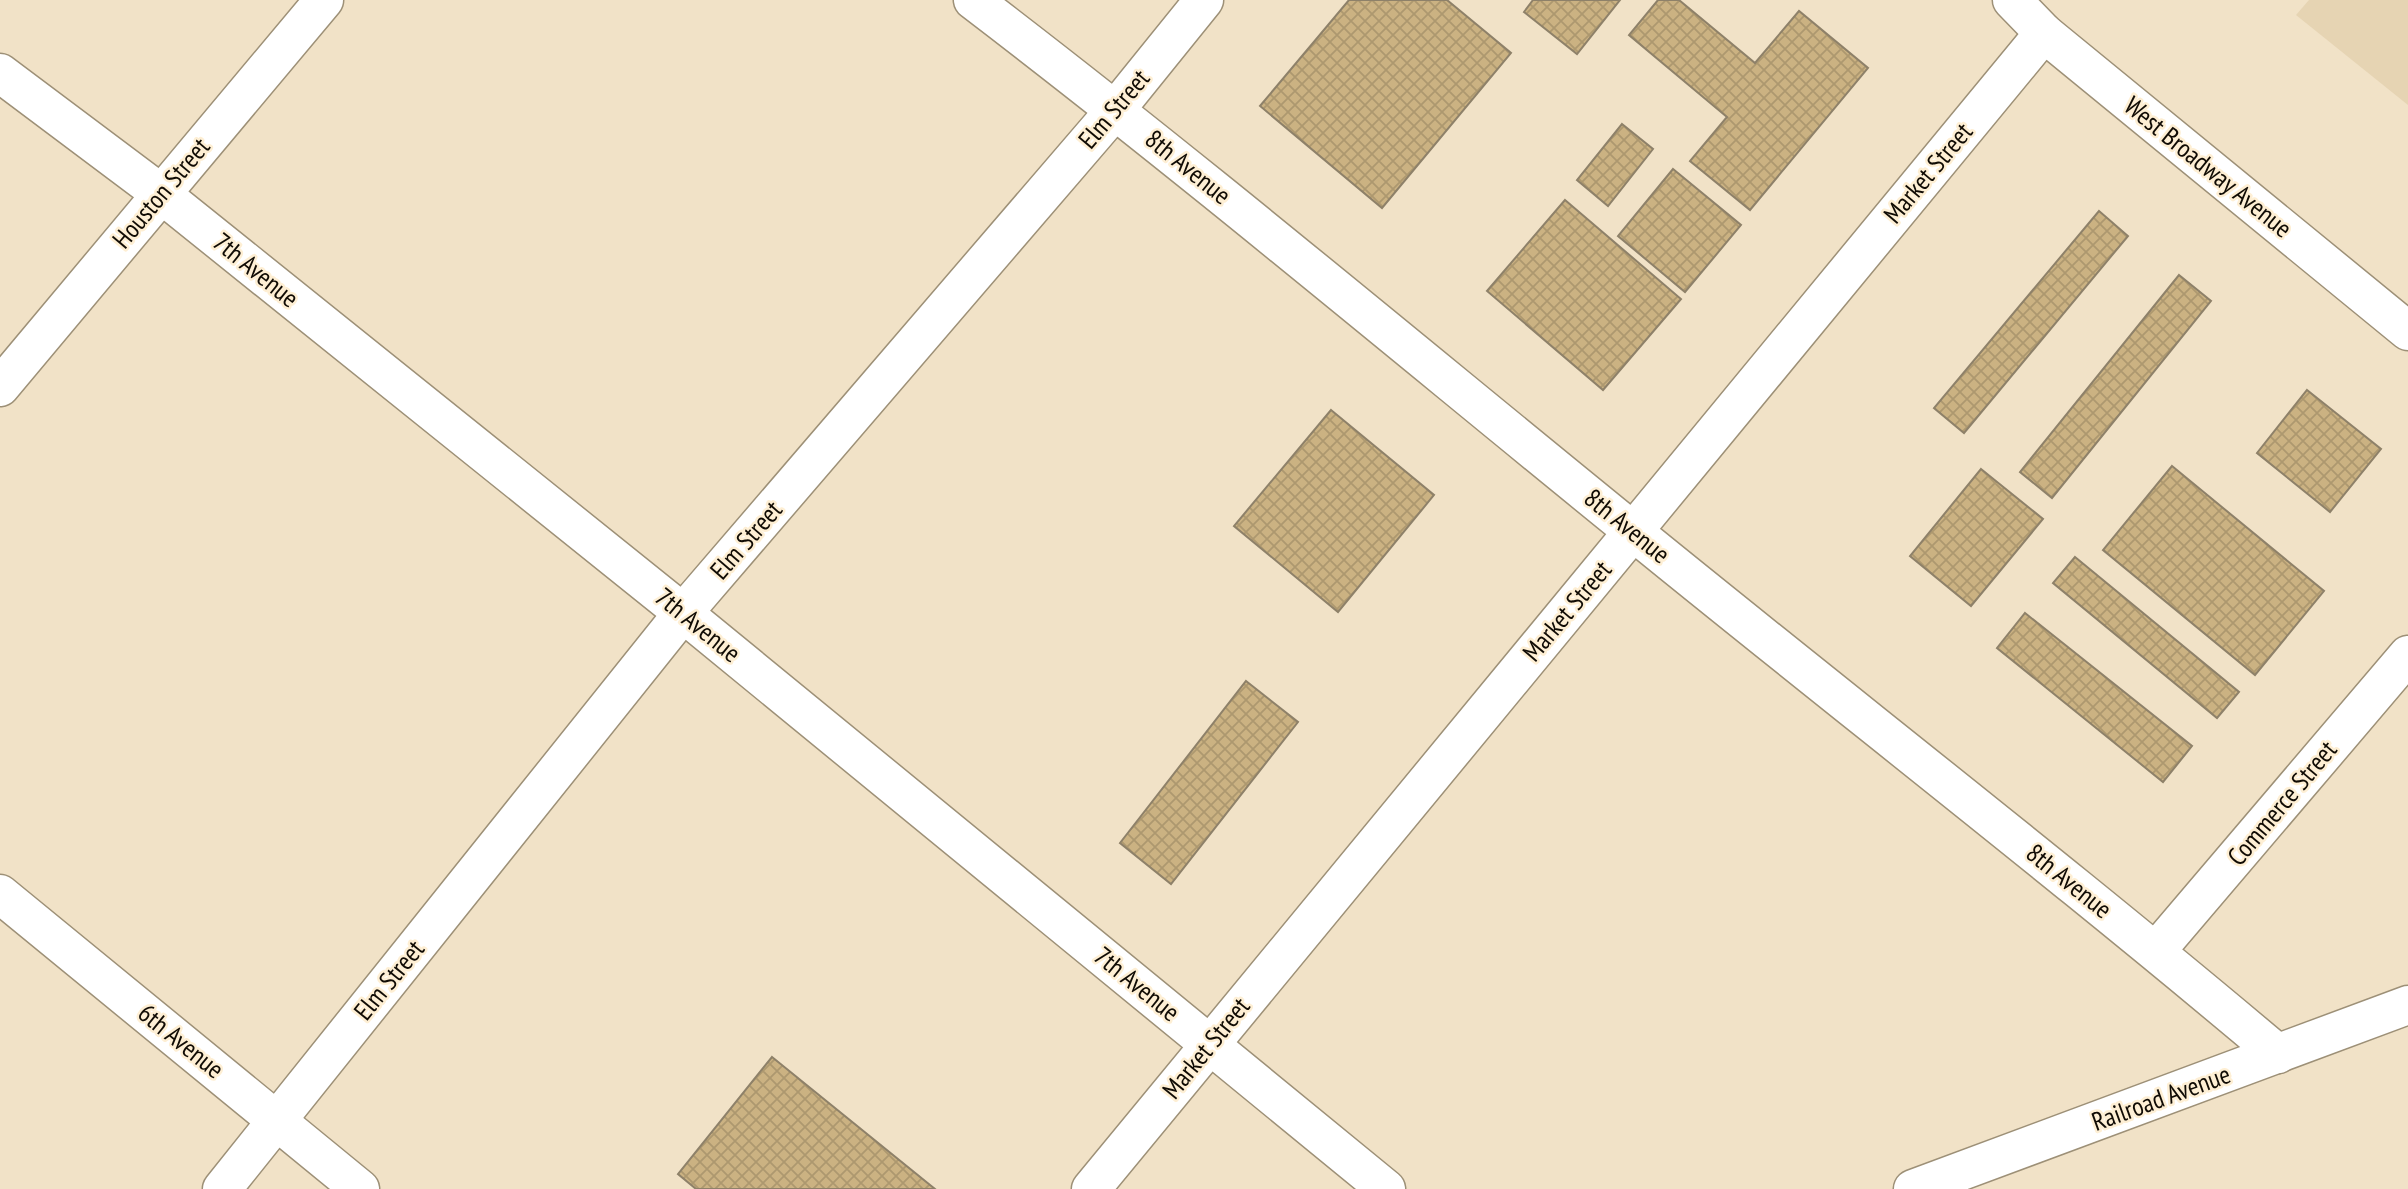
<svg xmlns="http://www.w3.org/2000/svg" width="2408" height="1189" font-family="'PT Sans Narrow',sans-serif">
<defs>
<pattern id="building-cross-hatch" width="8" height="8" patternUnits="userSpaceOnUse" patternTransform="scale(1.75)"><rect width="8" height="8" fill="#cbb282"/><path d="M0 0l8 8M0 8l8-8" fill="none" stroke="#ad986f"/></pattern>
</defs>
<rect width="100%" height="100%" fill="#f1e2c7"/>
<polygon fill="#e6d4b3" points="2309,0 2408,0 2408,105 2296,15"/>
<g fill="url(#building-cross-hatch)" stroke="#8e8169" stroke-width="2">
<polygon points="1349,0 1447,0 1511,53 1382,208 1260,106"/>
<polygon points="1533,0 1620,0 1577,54 1524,12"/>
<polygon points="1658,0 1679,0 1755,63 1799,11 1868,68 1750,210 1690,161 1727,117 1629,35"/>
<polygon points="1622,124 1653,149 1608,206 1577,180"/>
<polygon points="1673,169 1741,225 1685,292 1618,236"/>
<polygon points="1565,200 1681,299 1603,390 1487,291"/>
<polygon points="2099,211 2128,236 1964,433 1934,408"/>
<polygon points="2179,275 2211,301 2052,498 2020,472"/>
<polygon points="2307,390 2381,449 2330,512 2257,453"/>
<polygon points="1331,410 1434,495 1338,612 1234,526"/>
<polygon points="2172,466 2324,591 2255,675 2103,550"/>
<polygon points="1981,469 2043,519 1971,606 1910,556"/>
<polygon points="2075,557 2239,692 2217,718 2053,583"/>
<polygon points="2025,613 2192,746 2163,782 1997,648"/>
<polygon points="1246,681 1298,722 1171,884 1120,843"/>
<polygon points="772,1057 935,1189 696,1189 678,1174"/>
</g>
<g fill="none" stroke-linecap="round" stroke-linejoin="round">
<defs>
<g id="minor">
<path d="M973 0C1197 171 1412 352 1630 529 1846 705 2066 875 2278 1054"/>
<polyline points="2012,0 2044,33 2408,331"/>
<polyline points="0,73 160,193 683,613 1386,1189"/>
<polyline points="0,387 324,0"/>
<polyline points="0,894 360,1189"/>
<polyline points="2156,951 2408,655"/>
<polyline points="222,1189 683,613 1116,109 1204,0"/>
<polyline points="1091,1189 2044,33"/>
<polyline points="1913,1189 2408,1005"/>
</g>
</defs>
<use href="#minor" stroke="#9d9077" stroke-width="41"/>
<use href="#minor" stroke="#fff" stroke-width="38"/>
</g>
<g text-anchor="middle" stroke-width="5" stroke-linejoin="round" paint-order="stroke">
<g font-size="26" fill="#100b04" stroke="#feefd4">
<text transform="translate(1114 109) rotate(-50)" y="9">Elm Street</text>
<text transform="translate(1188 167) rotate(39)" y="9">8th Avenue</text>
<text transform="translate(2208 167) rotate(39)" y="9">West Broadway Avenue</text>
<text transform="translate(1928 173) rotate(-50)" y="9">Market Street</text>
<text transform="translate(161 193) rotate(-50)" y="9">Houston Street</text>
<text transform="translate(256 270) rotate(39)" y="9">7th Avenue</text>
<text transform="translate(1627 526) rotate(39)" y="9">8th Avenue</text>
<text transform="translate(746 540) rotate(-49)" y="9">Elm Street</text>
<text transform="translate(1567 611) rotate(-50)" y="9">Market Street</text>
<text transform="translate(698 625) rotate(39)" y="9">7th Avenue</text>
<text transform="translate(2282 803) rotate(-50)" y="9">Commerce Street</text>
<text transform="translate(2069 881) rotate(39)" y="9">8th Avenue</text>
<text transform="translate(389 980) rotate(-51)" y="9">Elm Street</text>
<text transform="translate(1137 984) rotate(39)" y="9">7th Avenue</text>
<text transform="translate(181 1041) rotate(39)" y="9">6th Avenue</text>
<text transform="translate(1206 1048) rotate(-51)" y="9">Market Street</text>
<text transform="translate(2161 1098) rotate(-20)" y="9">Railroad Avenue</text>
</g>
</g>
</svg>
